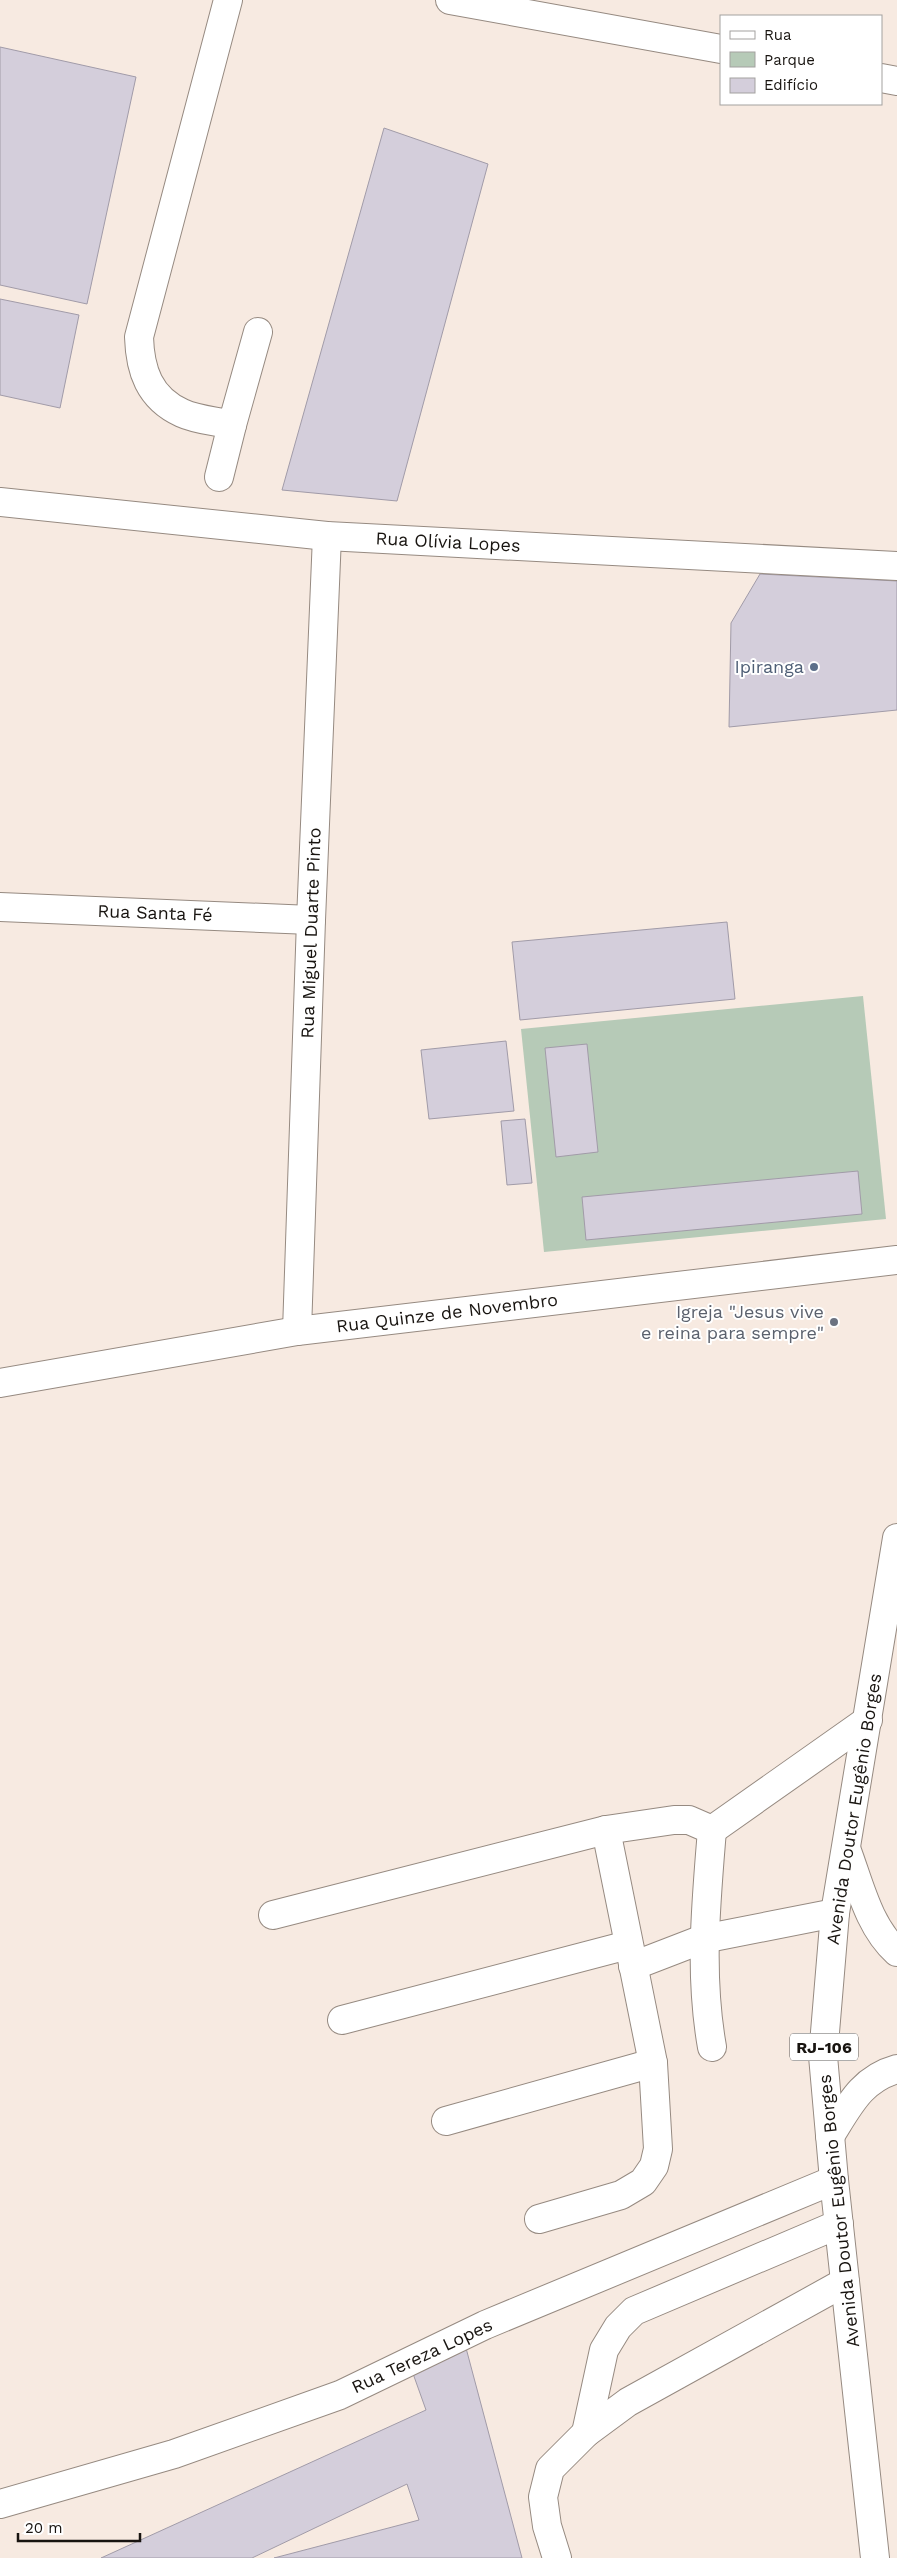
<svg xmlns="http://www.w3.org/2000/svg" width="897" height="2558" font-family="'Work Sans',sans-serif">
<rect width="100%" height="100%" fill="#f7eae1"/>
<polygon fill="#b6cab7" points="863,996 886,1219 544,1252 521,1029"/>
<g fill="#d4cedb" stroke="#a19ba8">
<polygon points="0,47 136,77 87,304 0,285"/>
<polygon points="384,128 488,164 397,501 282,490"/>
<polygon points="0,299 79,315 60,408 0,395"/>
<polygon points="760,574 897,581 897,710 729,727 731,623"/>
<polygon points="727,922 735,999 520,1020 512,942"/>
<polygon points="506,1041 514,1111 429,1119 421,1050"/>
<polygon points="587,1044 598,1152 556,1157 545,1048"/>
<polygon points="525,1119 532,1183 507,1185 501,1121"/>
<polygon points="858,1171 862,1214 586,1240 582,1197"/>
<polygon points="466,2348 522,2558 274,2558 419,2520 407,2484 252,2558 101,2558 426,2410 411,2368"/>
</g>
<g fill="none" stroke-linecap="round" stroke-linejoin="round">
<defs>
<g id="minor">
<path d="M228 0 139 337C140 370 149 398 182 413 197 420 216 421 232 425L258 332"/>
<polyline points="450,0 721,49"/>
<polyline points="881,78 897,81"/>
<polyline points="219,477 232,425"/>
<polyline points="0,502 327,536 897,566"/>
<polyline points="0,907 311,920"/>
<polyline points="297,1331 311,920 327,536"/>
<polyline points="0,1383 297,1331 897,1260"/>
<polyline points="712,1830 868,1720"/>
<path d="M273 1915 606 1830 674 1820H689L712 1830C706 1903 699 1974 712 2047"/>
<polyline points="633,1966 703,1939 835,1913"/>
<polyline points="342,2020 628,1945"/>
<polyline points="446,2121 653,2063"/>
<polyline points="539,2219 621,2195 643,2182 654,2166 658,2149 653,2063 606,1830"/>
<polyline points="586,2433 604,2350 618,2327 634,2311 839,2224"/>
<polyline points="0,2504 174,2454 340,2395 485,2325 834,2180"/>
<polyline points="557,2558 547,2526 543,2497 550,2469 586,2433 628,2402 845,2282"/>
</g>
<g id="highway">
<path d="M847 1851C860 1886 869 1927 897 1952"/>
<path d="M830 2136C849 2106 861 2079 897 2069"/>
<polyline points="875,2558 834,2180 823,2056 835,1913 897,1538"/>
</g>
</defs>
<use href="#minor" stroke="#968a81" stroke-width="30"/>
<use href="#highway" stroke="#968a81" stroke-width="30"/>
<use href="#minor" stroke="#fff" stroke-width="28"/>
<use href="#highway" stroke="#fff" stroke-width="28"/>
</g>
<circle fill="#5c6f8a" stroke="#fff" stroke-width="2" cx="814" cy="667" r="5"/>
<circle fill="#6b7280" stroke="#fff" stroke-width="2" cx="834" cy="1322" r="5"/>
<g text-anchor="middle" stroke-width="4" stroke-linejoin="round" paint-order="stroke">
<rect fill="#fff" stroke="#5d5a58" stroke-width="1" x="790" y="2033.5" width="68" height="27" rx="4"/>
<g font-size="16" font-weight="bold" fill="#181410">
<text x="824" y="2053">RJ-106</text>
</g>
<g font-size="18" fill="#181410" stroke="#fff">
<text transform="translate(448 542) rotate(3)" y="6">Rua Olívia Lopes</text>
<text transform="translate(155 913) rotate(2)" y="6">Rua Santa Fé</text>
<text transform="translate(311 933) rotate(-88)" y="6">Rua Miguel Duarte Pinto</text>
<text transform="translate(447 1313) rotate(-7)" y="6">Rua Quinze de Novembro</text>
<text transform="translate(854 1809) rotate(-81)" y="6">Avenida Doutor Eugênio Borges</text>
<text transform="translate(839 2211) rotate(-96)" y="6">Avenida Doutor Eugênio Borges</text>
<text transform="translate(422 2356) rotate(-25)" y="6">Rua Tereza Lopes</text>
</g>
<g font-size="18" fill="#4e5e75" stroke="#fff" text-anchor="end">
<text x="804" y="673">Ipiranga</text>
</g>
<g font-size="18" fill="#5b616d" stroke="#fff" text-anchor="end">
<text x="824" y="1318">Igreja "Jesus vive<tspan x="824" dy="21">e reina para sempre"</tspan></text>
</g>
</g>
<rect x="720" y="15" width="162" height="90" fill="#ffffff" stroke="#a3a19f"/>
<rect x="730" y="31" width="25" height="8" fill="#ffffff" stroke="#a3a19f"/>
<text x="764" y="40" font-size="15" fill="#181410">Rua</text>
<rect x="730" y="52" width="25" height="15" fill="#b6cab7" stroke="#a3a19f"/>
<text x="764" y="65" font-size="15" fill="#181410">Parque</text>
<rect x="730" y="78" width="25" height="15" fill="#d4cedb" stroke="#a3a19f"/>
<text x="764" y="90" font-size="15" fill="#181410">Edifício</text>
<path d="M18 2533v8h122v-8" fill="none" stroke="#181410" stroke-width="2.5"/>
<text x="25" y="2533" font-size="15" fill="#181410" stroke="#ffffff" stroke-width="4" paint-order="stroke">20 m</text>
</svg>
